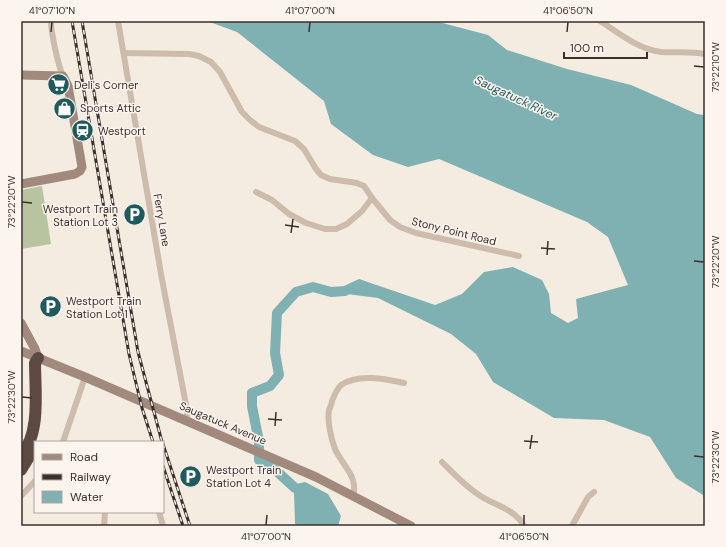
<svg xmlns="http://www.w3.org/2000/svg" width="726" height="547" font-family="'DM Sans',sans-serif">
<rect width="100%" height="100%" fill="#f4ebe1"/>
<polygon fill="#b8c4a0" points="42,186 51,244 21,249 21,190"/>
<g fill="#7fb0b2">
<polygon points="207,21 435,21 488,35 507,50 567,69 631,85 697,114 705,115 705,502 703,495 676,478 650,437 604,420 554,418 493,382 476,354 451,334 378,298 331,292 359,279 435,305 462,294 484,272 513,267 542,280 549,294 551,313 568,323 578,318 576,299 628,285 608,237 587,222 439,159 408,167 373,155 331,124 324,101 237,32"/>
<polygon points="305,482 328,494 341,516 338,526 299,526 295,524 294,492 296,484"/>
</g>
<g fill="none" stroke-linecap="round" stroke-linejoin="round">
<polyline stroke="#7fb0b2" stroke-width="10" points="295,488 270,465 259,460 259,442 252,406 252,393 270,386 279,375 275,353 277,313 296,292 313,287 331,292 345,291"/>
<g stroke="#cdbbac" stroke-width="6">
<path d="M51 21C51 33 58 65 63 76"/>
<polyline points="118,21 161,274 187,410 187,421"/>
<path d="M600 21C619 33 638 49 661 52 676 53 690 51 705 54"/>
<polyline points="124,53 189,54 199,56 211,62 220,72 242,112 250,120 259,127 295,141 304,149 316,169 321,175 330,179 357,183 364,186 372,198 390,220 400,227 416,233 519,256"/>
<polyline points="256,192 272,200 289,214 306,223 325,229 336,229 347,224 362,211 372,198"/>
<polyline points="63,442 85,377"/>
<path d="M442 462C454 474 465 486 479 495 495 506 514 508 524 526"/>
<polyline points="21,496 35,481"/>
<path d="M353 496C359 477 342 465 335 449 331 438 327 421 329 410 330 407 332 404 332 401 334 396 337 389 341 385 358 373 386 379 404 383"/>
<polyline points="159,512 163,526"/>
<polyline points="104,526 105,512"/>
<polyline points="572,526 588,497 594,492"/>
</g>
<g stroke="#a18a7d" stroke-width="9">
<polyline points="21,75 63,76 68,86 82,167 80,171 75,174 21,184"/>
<polyline points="21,323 35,349 38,358"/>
<polyline points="21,351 85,377 316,477 411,526"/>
</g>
<g stroke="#5c4a42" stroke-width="12">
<path d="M21 455C41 434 35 390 35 363L38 358"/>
<polyline points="21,470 35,447"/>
</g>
<defs>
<g id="rail">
<polyline points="72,21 129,354 142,408 153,442"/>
<polyline points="82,21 138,352 162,442"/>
<polyline points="163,444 190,526"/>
<polyline points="163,466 183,526"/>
</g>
</defs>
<use href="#rail" stroke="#3b302b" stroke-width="3"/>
<use href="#rail" stroke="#fbf5ee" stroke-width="1.5" stroke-dasharray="4.5" stroke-linecap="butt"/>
</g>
<path fill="none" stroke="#3b302b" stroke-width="1.5" d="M51 32 52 22M309 32 310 22M567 32 568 22M694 66 704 67M22 202 32 203M285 225 299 227M291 233 293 219M541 248 555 249M547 255 548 241M694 261 704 262M22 397 32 398M268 419 282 420M275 426 276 412M524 441 538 442M530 449 532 435M694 456 704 457M266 525 267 515M524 525V515"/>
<defs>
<symbol id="supermarket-disc" viewBox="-11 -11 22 22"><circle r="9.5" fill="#1f5a5e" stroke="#fbf5ee"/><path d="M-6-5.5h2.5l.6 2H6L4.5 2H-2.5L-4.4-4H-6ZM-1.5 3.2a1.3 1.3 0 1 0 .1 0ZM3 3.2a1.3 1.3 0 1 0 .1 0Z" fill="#fff"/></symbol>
<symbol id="shop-disc" viewBox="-11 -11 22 22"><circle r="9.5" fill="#1f5a5e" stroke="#fbf5ee"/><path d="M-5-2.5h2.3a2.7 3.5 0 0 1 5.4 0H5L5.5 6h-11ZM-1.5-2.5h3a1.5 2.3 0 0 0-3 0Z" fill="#fff"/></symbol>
<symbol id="station-disc" viewBox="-11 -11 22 22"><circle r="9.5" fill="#1f5a5e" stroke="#fbf5ee"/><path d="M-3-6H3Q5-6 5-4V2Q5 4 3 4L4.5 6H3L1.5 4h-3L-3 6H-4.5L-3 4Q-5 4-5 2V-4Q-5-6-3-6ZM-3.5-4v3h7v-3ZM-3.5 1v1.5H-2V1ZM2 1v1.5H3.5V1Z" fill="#fff"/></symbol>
<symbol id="parking-disc" viewBox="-11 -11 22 22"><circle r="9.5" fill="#1f5a5e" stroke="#fbf5ee"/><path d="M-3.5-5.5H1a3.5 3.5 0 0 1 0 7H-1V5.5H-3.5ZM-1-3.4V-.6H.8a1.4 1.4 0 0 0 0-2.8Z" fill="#fff"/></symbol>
</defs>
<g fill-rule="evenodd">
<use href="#supermarket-disc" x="46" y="72" width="25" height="25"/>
<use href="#shop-disc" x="52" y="96" width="25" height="25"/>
<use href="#station-disc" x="70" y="118" width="25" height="25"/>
<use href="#parking-disc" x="122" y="202" width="25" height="25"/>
<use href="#parking-disc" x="38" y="294" width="25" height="25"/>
<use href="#parking-disc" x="178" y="464" width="25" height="25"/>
</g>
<g text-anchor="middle" stroke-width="3" stroke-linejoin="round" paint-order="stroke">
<g font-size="11" fill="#3b302b" stroke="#fbf5ee" text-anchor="start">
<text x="74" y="89">Deli's Corner</text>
<text x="80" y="112">Sports Attic</text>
<text x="98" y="135">Westport</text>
<text x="118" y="213" text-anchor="end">Westport Train<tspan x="118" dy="13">Station Lot 3</tspan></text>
<text x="66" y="305">Westport Train<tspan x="66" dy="13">Station Lot 1</tspan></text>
<text x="206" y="474">Westport Train<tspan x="206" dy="13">Station Lot 4</tspan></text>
</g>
<g font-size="11" fill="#3b302b" stroke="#fbf5ee">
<text transform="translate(162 220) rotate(80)" y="4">Ferry Lane</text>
<text transform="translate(454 231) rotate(14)" y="4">Stony Point Road</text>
<text transform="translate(223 423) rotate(23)" y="4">Saugatuck Avenue</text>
</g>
<g font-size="12" font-style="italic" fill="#1f5a5e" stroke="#fbf5ee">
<text transform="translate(516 98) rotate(25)" y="4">Saugatuck River</text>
</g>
</g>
<rect width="726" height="547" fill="none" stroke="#fbf5ee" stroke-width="44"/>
<rect x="34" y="441" width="130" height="72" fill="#fbf5ee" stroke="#aea6a0"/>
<rect x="42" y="454" width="20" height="6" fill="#a18a7d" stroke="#aea6a0"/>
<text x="70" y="461" font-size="12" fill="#3b302b">Road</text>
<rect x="42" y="474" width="20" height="6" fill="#3b302b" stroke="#aea6a0"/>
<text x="70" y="481" font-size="12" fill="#3b302b">Railway</text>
<rect x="42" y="491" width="20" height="12" fill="#7fb0b2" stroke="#aea6a0"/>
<text x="70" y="501" font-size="12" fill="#3b302b">Water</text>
<path d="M564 52v6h83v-6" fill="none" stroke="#3b302b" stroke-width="2"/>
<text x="570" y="52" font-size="12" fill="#3b302b" stroke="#fbf5ee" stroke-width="3" paint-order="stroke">100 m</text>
<rect x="22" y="22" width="682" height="503" fill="none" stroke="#3b302b" stroke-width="1.5"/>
<g font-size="10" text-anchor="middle" fill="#3b302b">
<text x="52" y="14">41°07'10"N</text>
<text x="310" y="14">41°07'00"N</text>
<text x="568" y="14">41°06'50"N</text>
<text transform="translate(715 67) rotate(-90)" y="4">73°22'10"W</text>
<text transform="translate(11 202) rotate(-90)" y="4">73°22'20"W</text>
<text transform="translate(715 262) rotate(-90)" y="4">73°22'20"W</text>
<text transform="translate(11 397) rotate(-90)" y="4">73°22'30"W</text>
<text transform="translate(715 457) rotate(-90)" y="4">73°22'30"W</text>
<text x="266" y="540">41°07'00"N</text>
<text x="524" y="540">41°06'50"N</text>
</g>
</svg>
